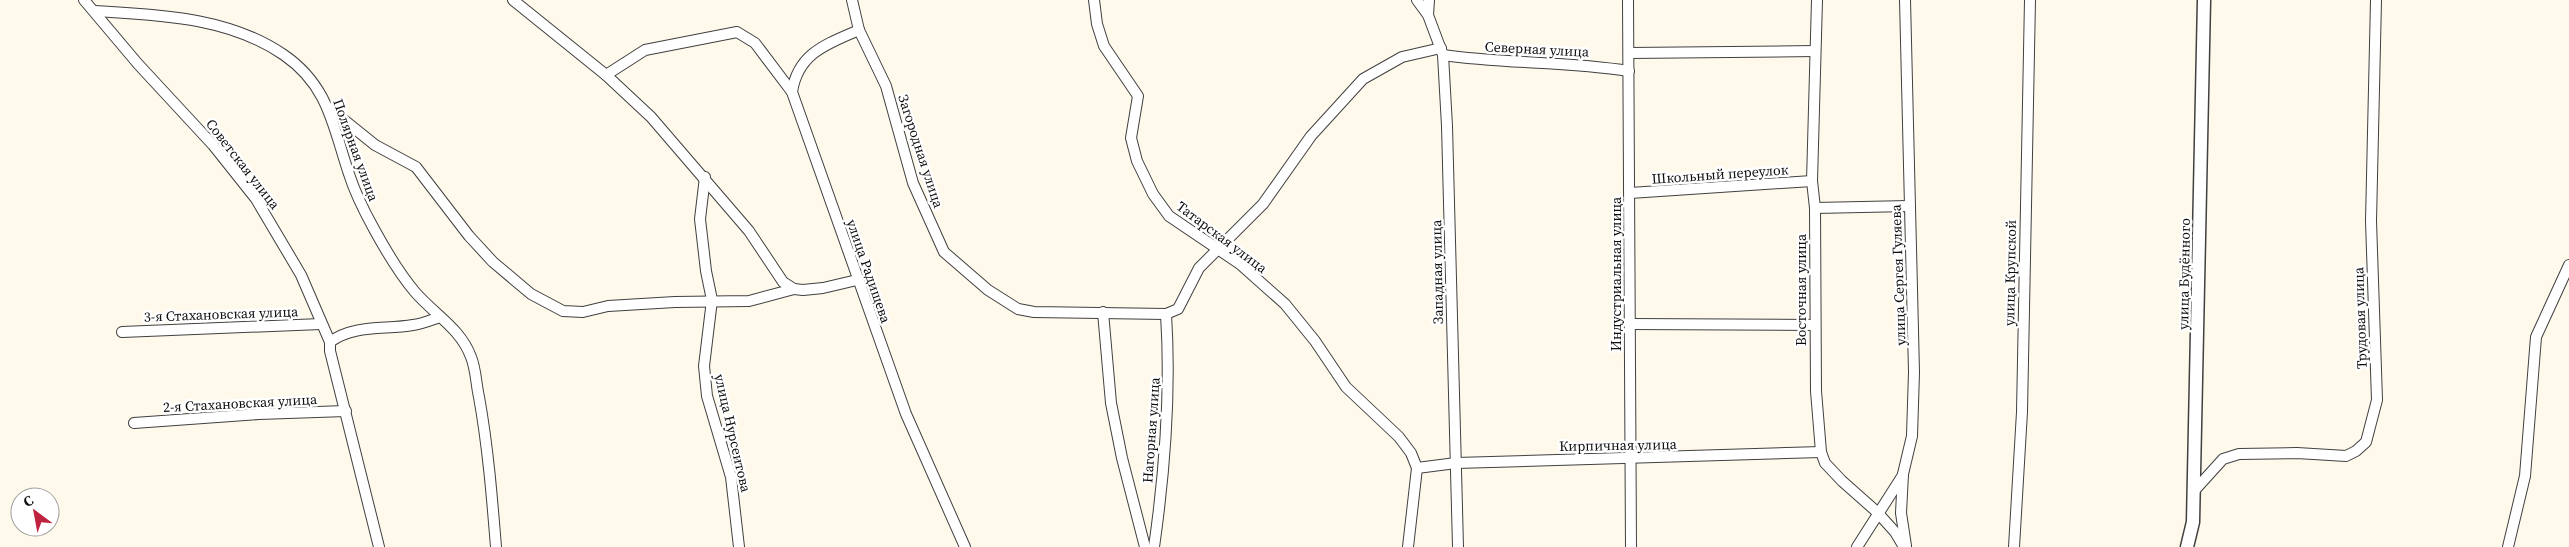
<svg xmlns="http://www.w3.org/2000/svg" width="2569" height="547" font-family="'Source Serif 4',serif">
<rect width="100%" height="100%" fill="#fff9ec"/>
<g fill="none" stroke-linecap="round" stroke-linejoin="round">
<defs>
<g id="minor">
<polyline points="84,0 138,64 213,145 256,199 301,275 330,342 330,351 379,547"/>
<polyline points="513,0 606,75 651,117 749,231 783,282 794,289 803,290 823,288 857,280"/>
<polyline points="852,0 859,30 886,86 913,183 944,252 988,290 1018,309 1034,312 1166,314 1178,309 1199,268 1263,204 1311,136 1363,79 1402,57 1441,48"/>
<polyline points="1094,0 1097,24 1104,46 1138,96 1131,138 1137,161 1153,194 1169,216 1240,264 1285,304 1315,341 1346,387 1399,437 1411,453 1417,468 1408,547"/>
<polyline points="1417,0 1428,15"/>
<polyline points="1429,0 1428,15 1443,55 1447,126 1458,547"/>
<polyline points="1628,0 1631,547"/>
<polyline points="1817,0 1812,181 1815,208 1816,391 1821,452 1825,463 1842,481 1877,512 1895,532 1904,547"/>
<polyline points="1905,0 1914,372 1912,436 1903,474 1901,513 1906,546"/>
<path d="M96 11C160 15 229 17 284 55 329 86 333 127 349 174 355 193 364 211 374 229 386 251 399 273 415 292 434 314 461 329 471 357 476 369 476 384 479 397 488 447 492 497 496 547"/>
<path d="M859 30C827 44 798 53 792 92L906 414 965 547"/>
<polyline points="1629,53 1815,51"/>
<path d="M1443 55C1505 64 1567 61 1629 71"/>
<polyline points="606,75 645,50 737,32 755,43 792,92"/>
<polyline points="329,108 375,145 416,167 469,236 493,262 531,294 563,311 583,312 608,306 675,302 749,301 794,289"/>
<polyline points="705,177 700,219 706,271 712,300 704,366 707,396 731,477 739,547"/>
<polyline points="1630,193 1812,181"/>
<polyline points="1815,208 1909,206"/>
<polyline points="1103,312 1111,403 1122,458 1145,547"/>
<polyline points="1630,324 1815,325"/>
<polyline points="122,332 321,324"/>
<path d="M330 342C354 324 385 330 413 325 422 324 431 320 440 317"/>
<polyline points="134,423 259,414 346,411"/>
<polyline points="1417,468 1456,463 1821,452"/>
<polyline points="2194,491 2223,459 2239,454 2297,453 2346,456 2356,451 2366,442 2377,400 2371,221 2376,0"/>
<path d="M1154 547C1165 470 1171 391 1166 314"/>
<polyline points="1857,547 1903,475"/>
<polyline points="2014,547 2022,412 2030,0"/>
<polyline points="2508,547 2525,476 2536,337 2569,265"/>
</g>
<polyline id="tertiary" points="2187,547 2193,522 2204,0"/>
</defs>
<use href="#minor" stroke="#404040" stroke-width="12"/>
<use href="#tertiary" stroke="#404040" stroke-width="15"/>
<use href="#minor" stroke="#fff" stroke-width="10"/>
<use href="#tertiary" stroke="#fff" stroke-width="12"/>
</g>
<g text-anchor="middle" stroke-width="5" stroke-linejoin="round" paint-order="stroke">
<g font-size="14" fill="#0d0d0d" stroke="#fff">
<text transform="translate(1537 49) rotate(3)" y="5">Северная улица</text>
<text transform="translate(356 150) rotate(70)" y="5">Полярная улица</text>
<text transform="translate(921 151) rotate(72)" y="5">Загородная улица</text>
<text transform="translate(243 164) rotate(52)" y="5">Советская улица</text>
<text transform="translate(1720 174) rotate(-4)" y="5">Школьный переулок</text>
<text transform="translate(1222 237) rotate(37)" y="5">Татарская улица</text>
<text transform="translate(869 271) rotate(71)" y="5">улица Радищева</text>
<text transform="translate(1437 272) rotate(-91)" y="5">Западная улица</text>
<text transform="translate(2010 273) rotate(-89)" y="5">улица Крупской</text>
<text transform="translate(1616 274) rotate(-90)" y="5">Индустриальная улица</text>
<text transform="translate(2184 274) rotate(-89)" y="5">улица Будённого</text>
<text transform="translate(1898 275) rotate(-92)" y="5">улица Сергея Гуляева</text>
<text transform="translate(1801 290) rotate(-90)" y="5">Восточная улица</text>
<text transform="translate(221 314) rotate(-2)" y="5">3-я Стахановская улица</text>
<text transform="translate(2360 318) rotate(-92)" y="5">Трудовая улица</text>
<text transform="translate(240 403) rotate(-3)" y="5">2-я Стахановская улица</text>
<text transform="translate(1151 430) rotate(-86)" y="5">Нагорная улица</text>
<text transform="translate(733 433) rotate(77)" y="5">улица Нурсеитова</text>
<text transform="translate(1618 445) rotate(-1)" y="5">Кирпичная улица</text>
</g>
</g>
<g transform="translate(35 512) rotate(328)"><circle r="24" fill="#ffffff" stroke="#9e9e9e"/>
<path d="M0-4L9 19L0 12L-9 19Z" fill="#bf233e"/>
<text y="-8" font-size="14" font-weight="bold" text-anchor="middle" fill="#0d0d0d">С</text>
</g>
</svg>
